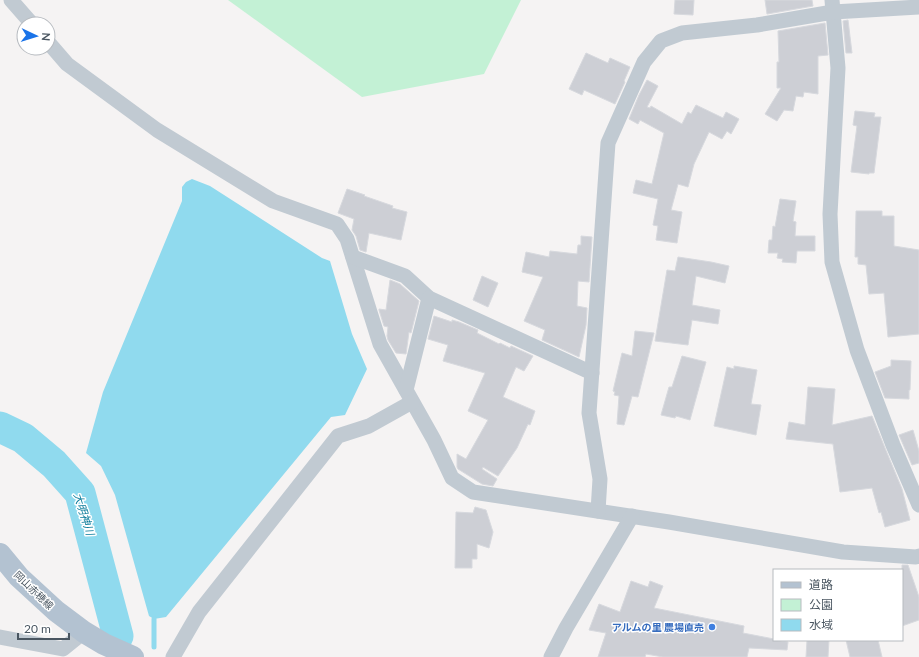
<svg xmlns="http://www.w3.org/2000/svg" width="919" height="657" font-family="Lato,'Noto Sans JP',sans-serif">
<rect width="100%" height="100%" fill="#f5f3f3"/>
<polygon fill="#c3f1d5" points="228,0 521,0 484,74 362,97"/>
<polygon fill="#90daee" points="192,179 210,186 322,258 330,261 352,334 367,369 345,415 331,417 166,617 154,619 149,616 115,495 101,466 86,453 103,392 182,201 182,187 186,182"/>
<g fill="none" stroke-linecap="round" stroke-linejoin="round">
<polyline stroke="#90daee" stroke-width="5" points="154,619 154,647"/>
<polyline stroke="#90daee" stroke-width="31" points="0,427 23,438 54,464 80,493 118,636"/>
</g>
<g fill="#cdcfd5" stroke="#d7d9de">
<polygon points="675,0 694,0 693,15 674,14"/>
<polygon points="765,0 812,0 813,6 767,14"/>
<polygon points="848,20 852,53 846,53 843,21"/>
<polygon points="825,23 828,55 818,56 818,94 804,92 803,97 796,96 793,111 784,110 777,121 765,114 781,88 777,88 777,62 779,62 778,31"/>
<polygon points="586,53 608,63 610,58 630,67 624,81 625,82 615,104 584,90 582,95 569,89"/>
<polygon points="647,80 658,86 647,107 650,108 651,106 682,124 688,112 691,114 696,105 723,118 726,112 739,119 731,134 727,131 722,139 709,132 694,164 688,187 678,184 671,210 682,212 677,243 656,240 658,226 653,225 658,199 633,193 636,180 652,184 664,133 640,120 638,124 629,119 639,95"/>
<polygon points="855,111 875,113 874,117 881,117 874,173 869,173 869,174 851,172 857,126 853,125"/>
<polygon points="347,189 365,195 364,196 393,206 392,208 407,212 401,240 369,233 366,252 360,250 356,236 352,230 354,219 338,213"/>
<polygon points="780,199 796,201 793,221 796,222 795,236 815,236 815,251 797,251 796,263 782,262 783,259 777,258 778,253 768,253 769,240 772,240 773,226 775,227"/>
<polygon points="856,211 882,211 882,216 894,216 894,246 919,250 919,334 888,337 884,293 869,294 866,265 858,264 858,257 855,257"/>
<polygon points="581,236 592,237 589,282 578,281 577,306 587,308 586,325 579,357 542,340 545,330 524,321 543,277 522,272 526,252 549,257 550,251 577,254 578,245 581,245"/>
<polygon points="678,257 711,262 729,266 725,283 696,276 692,305 720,310 718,324 692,320 688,345 655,341 667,270 675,271"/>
<polygon points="482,276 498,283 488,307 473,300"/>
<polygon points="390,280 400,284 419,301 411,333 409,332 406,354 396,353 388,340 387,336 388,327 384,326 379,310 379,309 386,310"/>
<polygon points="434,316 452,322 452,320 459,322 478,330 477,333 499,344 500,343 510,348 511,346 533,356 524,371 516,367 503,397 535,411 530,425 528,424 517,448 498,476 483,467 482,469 497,479 493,486 482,484 458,469 457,467 457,454 466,459 488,420 468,411 485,373 443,361 448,345 428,339"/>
<polygon points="635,331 654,333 638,397 632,396 624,425 617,424 619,396 614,395 615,392 613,391 622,353 632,356"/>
<polygon points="682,356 706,362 690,420 676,416 675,418 661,415 669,387 672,387"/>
<polygon points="891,360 911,361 910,390 909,390 909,399 885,398 875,372 891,366"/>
<polygon points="734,366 757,370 751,404 761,405 756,435 714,426 727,367 734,369"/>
<polygon points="808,387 835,389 832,425 872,416 885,448 902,489 910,520 885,527 881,512 879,513 872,488 840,492 833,444 786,439 789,422 805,425"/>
<polygon points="913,430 919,451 919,463 912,465 899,435"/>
<polygon points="475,507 486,510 493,532 489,548 477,544 477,559 472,559 472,568 455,568 456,512 473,513"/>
<polygon points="902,565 908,565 919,597 919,620 902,626"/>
<polygon points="631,581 648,587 650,581 663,586 654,608 744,626 743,633 774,639 774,640 788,642 787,650 749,648 747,657 663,657 646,654 645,657 598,657 606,633 589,630 599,604 620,612"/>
<polygon points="807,640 829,640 828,657 806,657"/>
<polygon points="846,640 878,640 882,657 850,657"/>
</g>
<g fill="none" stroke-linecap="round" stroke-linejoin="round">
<g stroke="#c1cad2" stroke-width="15">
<polyline points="11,0 32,24"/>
<polyline points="832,0 838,68 830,214 832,262 857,350 893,445 919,505"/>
<polyline points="48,42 67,64 157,130 273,201 337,224 347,239 380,344 434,440 452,478 473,492 669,522 843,552 916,557 919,556"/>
<polyline points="353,257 405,276 429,298 592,373"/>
<polyline points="406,390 429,298"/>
<polyline points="598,511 600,479 589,413 608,143 644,62 661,41 682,33 757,25 833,12 919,7"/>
<polyline points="0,637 63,649 84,632"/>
<polyline points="173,657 199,612 338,436 369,426 412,402"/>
<polyline points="551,657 566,628 632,516"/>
</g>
<polyline stroke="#b3c2d1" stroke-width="22" points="0,554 19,577 56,611 84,632 104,644 133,657"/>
</g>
<circle fill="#3f7fe0" stroke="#fff" stroke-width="1.5" cx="712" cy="627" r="4"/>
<g text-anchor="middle" stroke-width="3" stroke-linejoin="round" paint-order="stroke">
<g font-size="10" fill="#4a5661" stroke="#fff">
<text transform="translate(34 590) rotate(44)" y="4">岡山赤穂線</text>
</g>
<g font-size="10" font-weight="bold" fill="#366cbe" stroke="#fff" text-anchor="end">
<text x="704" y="631">アルムの里 農場直売</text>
</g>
<g font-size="11" font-style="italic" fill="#0c7c9b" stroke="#fff">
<text transform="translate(84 514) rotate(72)" y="4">大明神川</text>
</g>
</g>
<rect x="773" y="569" width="130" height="72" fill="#ffffff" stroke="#b7bbc0"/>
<rect x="781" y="582" width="20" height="6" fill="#b3c2d1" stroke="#b7bbc0"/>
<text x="809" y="589" font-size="12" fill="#4a5661">道路</text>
<rect x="781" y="599" width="20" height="12" fill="#c3f1d5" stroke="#b7bbc0"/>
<text x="809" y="609" font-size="12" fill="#4a5661">公園</text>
<rect x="781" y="619" width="20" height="12" fill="#90daee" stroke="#b7bbc0"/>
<text x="809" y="629" font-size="12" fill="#4a5661">水域</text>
<g transform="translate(36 36) rotate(94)"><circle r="19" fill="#ffffff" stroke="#b7bbc0"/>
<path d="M0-3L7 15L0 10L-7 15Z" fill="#1a73e8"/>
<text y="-6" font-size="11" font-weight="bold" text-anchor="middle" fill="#4a5661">N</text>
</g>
<path d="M18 633v6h51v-6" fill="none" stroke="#4a5661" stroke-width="2"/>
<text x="24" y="633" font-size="12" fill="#4a5661" stroke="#ffffff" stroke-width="3" paint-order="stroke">20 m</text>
</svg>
